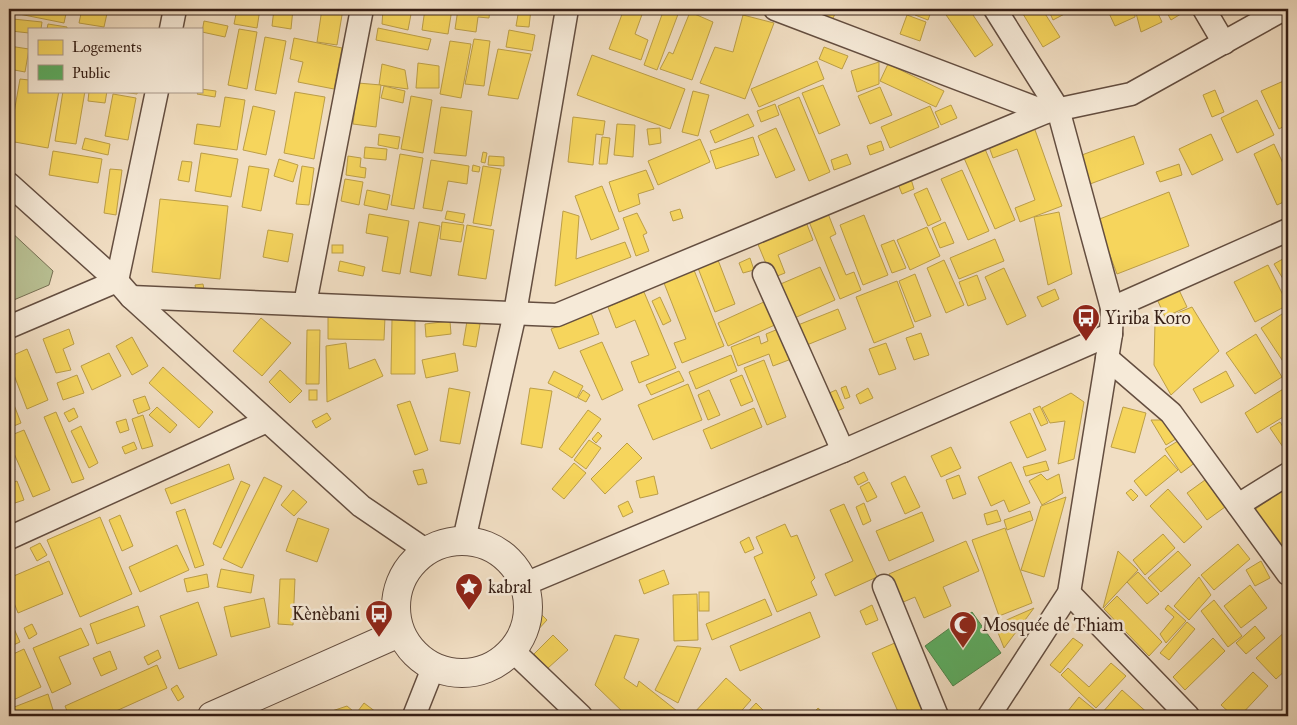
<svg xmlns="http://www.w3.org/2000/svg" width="1297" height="725" font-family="'IM FELL Great Primer',serif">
<rect width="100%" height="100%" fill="#f1dec3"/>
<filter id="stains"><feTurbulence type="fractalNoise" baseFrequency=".004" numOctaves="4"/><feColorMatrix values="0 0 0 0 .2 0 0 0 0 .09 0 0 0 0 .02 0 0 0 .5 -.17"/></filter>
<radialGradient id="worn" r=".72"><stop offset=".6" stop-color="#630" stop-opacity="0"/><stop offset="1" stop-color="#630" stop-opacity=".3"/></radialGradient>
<polygon fill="#b9c194" stroke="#777054" points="9,230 53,271 49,285 9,302"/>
<g fill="#f6d55c" stroke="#bc9e47">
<polygon points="9,9 67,9 64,23 9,12"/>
<polygon points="82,9 108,9 104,27 79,23"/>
<polygon points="237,9 260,9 257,28 234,24"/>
<polygon points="274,9 293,9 291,29 272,26"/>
<polygon points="322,9 343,9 337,45 317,42"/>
<polygon points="383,9 412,9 408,30 382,24"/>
<polygon points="425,9 452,9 448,34 422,30"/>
<polygon points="458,9 490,9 489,18 478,17 476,32 455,29"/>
<polygon points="519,9 531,9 529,27 516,26"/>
<polygon points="584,9 596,9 596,13 584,11"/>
<polygon points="624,9 644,9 635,34 648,40 641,60 609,49"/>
<polygon points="664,9 680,9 657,70 644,65"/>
<polygon points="797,9 837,9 831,23"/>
<polygon points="897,9 910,9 908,13"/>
<polygon points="917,9 932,9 928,20 915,15"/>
<polygon points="942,9 969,9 993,45 975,57"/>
<polygon points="1031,9 1042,9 1060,37 1043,47 1023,14"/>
<polygon points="1048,9 1074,9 1053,20"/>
<polygon points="1107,9 1135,9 1135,17 1115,26"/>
<polygon points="1146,9 1156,9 1162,22 1141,32 1136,13"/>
<polygon points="1165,9 1182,9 1184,12 1171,20"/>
<polygon points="690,12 713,22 692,80 660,69 669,52 673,54"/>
<polygon points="743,15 774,23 745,99 700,83 715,47 733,52"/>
<polygon points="907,15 926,22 920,41 900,34"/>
<polygon points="13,19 42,22 41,29 29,29 29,33 11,31"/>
<polygon points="204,21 228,26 225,37 202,32"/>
<polygon points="48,24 67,27 67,29 47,29"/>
<polygon points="378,28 431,39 428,50 376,40"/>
<polygon points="239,29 257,32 247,89 228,85"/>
<polygon points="509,30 535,35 532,51 506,47"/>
<polygon points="265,37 286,41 276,94 255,90"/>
<polygon points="294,38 342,48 334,89 298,82 303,62 290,59"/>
<polygon points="474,39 490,41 484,86 465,84"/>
<polygon points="450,41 471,44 461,98 440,94"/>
<polygon points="9,46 29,49 25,72 9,69"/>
<polygon points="824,47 848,56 842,69 819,59"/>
<polygon points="498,49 531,54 518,99 488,95"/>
<polygon points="592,55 685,89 670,129 577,95"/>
<polygon points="817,61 824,79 759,107 751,89"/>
<polygon points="879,62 879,84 857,92 851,71"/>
<polygon points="418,63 439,66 439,88 416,88"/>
<polygon points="382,64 405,70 408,89 379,85"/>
<polygon points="888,64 944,91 936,107 880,81"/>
<polygon points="9,73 12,73 10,92 9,92"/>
<polygon points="20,79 29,80 29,91 59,91 48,148 9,141"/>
<polygon points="1288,79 1288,124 1279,129 1261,91"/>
<polygon points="358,83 381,85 376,127 353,124"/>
<polygon points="823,85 840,125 819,134 802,93"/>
<polygon points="384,86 405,91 403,103 381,98"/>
<polygon points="880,87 892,115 870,124 858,96"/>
<polygon points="201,89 216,91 215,97 197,94"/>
<polygon points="1215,90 1224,112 1212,117 1203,95"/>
<polygon points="63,91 85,91 76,144 55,141"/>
<polygon points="89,91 107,91 105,103 88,101"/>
<polygon points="115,91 138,91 137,94"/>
<polygon points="693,91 709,95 698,136 682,132"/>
<polygon points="295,92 325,97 314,159 284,153"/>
<polygon points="113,94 136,98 128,140 105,136"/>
<polygon points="411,96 432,100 423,153 401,149"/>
<polygon points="225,97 245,100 237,150 194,144 197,124 220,127"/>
<polygon points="799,97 830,172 809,181 778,106"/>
<polygon points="1257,100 1274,135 1237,153 1221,118"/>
<polygon points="775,104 779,115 761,122 757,111"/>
<polygon points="951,105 957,118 941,125 935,112"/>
<polygon points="253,106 275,111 266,155 243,150"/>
<polygon points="930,106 939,127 890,148 881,127"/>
<polygon points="441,107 472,111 466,156 434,153"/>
<polygon points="748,114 754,126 715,143 710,131"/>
<polygon points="573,117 605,121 603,135 596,134 593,165 568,162"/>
<polygon points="617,124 635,125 633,157 614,155"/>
<polygon points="1034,127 1062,206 1020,222 1015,208 1035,200 1017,149 993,158 988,144"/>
<polygon points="660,128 661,143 649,145 647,129"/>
<polygon points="776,128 795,170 776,178 758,136"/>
<polygon points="379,134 400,137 398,149 378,145"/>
<polygon points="1211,134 1223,160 1192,175 1179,149"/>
<polygon points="1134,136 1144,164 1090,184 1079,156"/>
<polygon points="602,137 610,138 607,164 599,164"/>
<polygon points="753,137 759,155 716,169 710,151"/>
<polygon points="85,138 110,144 108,155 82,149"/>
<polygon points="700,139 710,162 658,185 648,161"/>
<polygon points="881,141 884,150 870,155 867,146"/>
<polygon points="1274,144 1288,174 1288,200 1277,205 1254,154"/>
<polygon points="365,147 387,149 386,160 364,158"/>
<polygon points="985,149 1015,220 995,229 964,158"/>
<polygon points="1288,149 1288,164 1283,152"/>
<polygon points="53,151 102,159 98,183 49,175"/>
<polygon points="483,152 487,153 485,163 481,162"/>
<polygon points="201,153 238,159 231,197 195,191"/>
<polygon points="400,154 423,158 414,209 391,205"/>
<polygon points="847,154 851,164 834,170 831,160"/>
<polygon points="348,156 361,158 360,167 366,168 365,178 346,175"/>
<polygon points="489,156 504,157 504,166 488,165"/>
<polygon points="279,159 298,165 293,182 274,176"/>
<polygon points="431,160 469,166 467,184 448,181 442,211 423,208"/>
<polygon points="182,161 192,162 189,182 178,180"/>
<polygon points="1179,164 1182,175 1160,182 1156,172"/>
<polygon points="473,165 480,167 479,172 472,171"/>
<polygon points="249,166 269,169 261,211 242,207"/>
<polygon points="302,166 314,168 309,205 296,204"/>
<polygon points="483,166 501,169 491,226 473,223"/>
<polygon points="110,169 122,170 116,215 104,213"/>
<polygon points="646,170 654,189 638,194 640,204 619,212 609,182"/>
<polygon points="962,170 989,231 968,240 941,179"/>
<polygon points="345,179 363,182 359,205 341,201"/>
<polygon points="911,179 914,189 902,194 898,184"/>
<polygon points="602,186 619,229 591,240 575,196"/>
<polygon points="927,188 941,220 928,226 914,194"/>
<polygon points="367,190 390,195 387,210 364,205"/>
<polygon points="1169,192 1189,246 1117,274 1097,220"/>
<polygon points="160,199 228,206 220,279 152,272"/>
<polygon points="680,209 683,218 673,221 670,212"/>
<polygon points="447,211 465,214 463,223 445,219"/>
<polygon points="563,211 579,216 576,259 625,242 631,257 555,286"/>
<polygon points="827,211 836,234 830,237 846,275 854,272 861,290 840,299 808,219"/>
<polygon points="1059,212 1072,274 1048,285 1034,217"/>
<polygon points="637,213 647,233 643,235 649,251 636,256 623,218"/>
<polygon points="369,214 409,221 400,274 382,271 388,237 366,233"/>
<polygon points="864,215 888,275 863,285 840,225"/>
<polygon points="419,222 440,226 431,276 410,272"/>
<polygon points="442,222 464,225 461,242 440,239"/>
<polygon points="806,222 813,240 778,255 785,273 772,278 757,242"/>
<polygon points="945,222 954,243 940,248 932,228"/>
<polygon points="467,225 494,230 486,279 458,275"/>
<polygon points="927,227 940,256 910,270 897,240"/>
<polygon points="268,230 293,234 288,262 263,257"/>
<polygon points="995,239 1004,261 959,279 950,258"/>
<polygon points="894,240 906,268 892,273 881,245"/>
<rect x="332" y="245" width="11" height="8"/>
<polygon points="1288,256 1288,287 1274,264"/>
<polygon points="750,258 754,270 743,273 739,263"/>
<polygon points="718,260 735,304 715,312 698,268"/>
<polygon points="944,260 964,305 946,313 927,268"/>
<polygon points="340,261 365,267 363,276 338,271"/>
<polygon points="1268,265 1288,305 1255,322 1234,282"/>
<polygon points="820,267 835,300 790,320 776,286"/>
<polygon points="1004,268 1026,316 1007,325 985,277"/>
<polygon points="694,270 724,346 682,363 674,343 686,339 664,283"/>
<polygon points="915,274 931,316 915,322 899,281"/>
<polygon points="977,275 986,299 968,306 959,282"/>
<polygon points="897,281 914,327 874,343 856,297"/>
<polygon points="203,284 204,289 196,291 195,285"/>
<polygon points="1055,289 1059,299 1042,307 1037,297"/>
<polygon points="1179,290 1187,307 1165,317 1157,299"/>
<polygon points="644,292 676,368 639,383 631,362 649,355 635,320 616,328 608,307"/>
<polygon points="660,297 671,321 663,325 652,301"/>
<polygon points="766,301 777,324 728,346 718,323"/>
<polygon points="1192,307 1219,351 1171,395 1154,365 1155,322"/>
<polygon points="838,309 846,329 802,347 793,327"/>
<polygon points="591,313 599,334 559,349 551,329"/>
<polygon points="1282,314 1288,323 1288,369 1261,328"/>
<polygon points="328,317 385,317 384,340 328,339"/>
<polygon points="261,318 291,343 262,376 233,351"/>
<polygon points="392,319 415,319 415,374 391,374"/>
<polygon points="450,321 451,334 426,337 425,324"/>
<polygon points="467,321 480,324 476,347 463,345"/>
<polygon points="783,327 794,358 773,366 769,354 738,366 731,347 759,336 761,344 768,341 766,334"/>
<polygon points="69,329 74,344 63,349 71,370 56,373 43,339"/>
<polygon points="307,330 320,330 319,384 306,384"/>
<polygon points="921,333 929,355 914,360 906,338"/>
<polygon points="1256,334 1282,377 1255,394 1226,353"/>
<polygon points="132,337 148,366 132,375 116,346"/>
<polygon points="602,342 623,390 602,400 580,351"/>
<polygon points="346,343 349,369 375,359 383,376 327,402 326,346"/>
<polygon points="886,343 896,369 879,375 869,349"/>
<polygon points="27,349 48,400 27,409 9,362 9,357"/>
<polygon points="109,353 121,376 92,390 81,366"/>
<polygon points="455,353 458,371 426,378 422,360"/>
<polygon points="731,355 737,371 696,389 689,372"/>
<polygon points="764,360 786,417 767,425 744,368"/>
<polygon points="163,367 213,412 199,428 149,383"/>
<polygon points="280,370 302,391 290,403 269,382"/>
<polygon points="554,371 583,386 577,398 548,383"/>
<polygon points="679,371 684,381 651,395 646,385"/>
<polygon points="1226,371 1234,386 1201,403 1193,389"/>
<polygon points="77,375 84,393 63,400 57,383"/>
<polygon points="742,375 753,401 741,406 730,380"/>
<polygon points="688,384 702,420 653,440 638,405"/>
<polygon points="846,386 850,397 845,399 841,388"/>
<polygon points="1288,386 1288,414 1257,433 1245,413"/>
<polygon points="449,388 470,392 460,444 440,441"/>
<polygon points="530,388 552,391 542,448 521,444"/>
<polygon points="868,388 873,398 860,404 856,395"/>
<rect x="309" y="390" width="8" height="10"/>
<polygon points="583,390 590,395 586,402 578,398"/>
<polygon points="709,390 720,415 708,420 698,395"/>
<polygon points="836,390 844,408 835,412 827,394"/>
<polygon points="9,392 21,423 9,428"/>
<polygon points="1071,393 1084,402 1074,459 1058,464 1065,421 1050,423 1042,408"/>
<polygon points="145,396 150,409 138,414 133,400"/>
<polygon points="410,401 428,450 415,455 397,405"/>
<polygon points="1040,406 1048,423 1041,426 1033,409"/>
<polygon points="157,407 177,425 170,433 149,415"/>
<polygon points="1123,407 1146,413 1135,453 1111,447"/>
<polygon points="74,408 78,417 69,422 64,413"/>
<polygon points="754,408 762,427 711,449 703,430"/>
<polygon points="588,410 601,419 572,458 559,449"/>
<polygon points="56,412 84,479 72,483 44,417"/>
<polygon points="327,413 331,419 316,428 312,421"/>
<polygon points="1030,413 1046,450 1027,458 1010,422"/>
<polygon points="143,415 153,446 142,449 132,419"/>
<polygon points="126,419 129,430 120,433 116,422"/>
<polygon points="1151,420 1169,420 1179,437 1166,445"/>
<polygon points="1280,422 1288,435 1287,453 1270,428"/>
<polygon points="81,426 98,463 89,468 71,431"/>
<polygon points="24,430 50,490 33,497 9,442 9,436"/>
<polygon points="598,432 602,436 596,443 592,439"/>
<polygon points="1181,439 1196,462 1181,473 1165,449"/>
<polygon points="589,440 601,448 586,469 574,460"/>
<polygon points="134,442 137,449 125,454 122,447"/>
<polygon points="627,443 642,458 605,494 591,479"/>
<polygon points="951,447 961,468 941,477 931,456"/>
<polygon points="9,455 15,470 9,473"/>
<polygon points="1165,455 1178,470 1146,496 1134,481"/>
<polygon points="1046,461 1049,470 1026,476 1023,467"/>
<polygon points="1011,462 1030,503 1009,512 1004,500 991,506 978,477"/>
<polygon points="574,463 586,473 564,499 552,489"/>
<polygon points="229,464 234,479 171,504 165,489"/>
<polygon points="423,469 427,483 418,485 413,471"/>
<polygon points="864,472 868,480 858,485 854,477"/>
<polygon points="1041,474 1047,480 1059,474 1063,493 1042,505 1029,481"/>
<polygon points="959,475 966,494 953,499 946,480"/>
<polygon points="654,476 658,494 640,498 636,481"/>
<polygon points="905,476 920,507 905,514 891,483"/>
<polygon points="264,477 282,486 242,568 223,559"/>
<polygon points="1205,480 1225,507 1207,520 1187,493"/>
<polygon points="17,481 24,500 9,505 9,484"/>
<polygon points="241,481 250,485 221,548 213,544"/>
<polygon points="869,482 877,497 867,502 860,487"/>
<polygon points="1288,486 1288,567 1253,511"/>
<polygon points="1131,489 1138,496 1133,501 1126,493"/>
<polygon points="1168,489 1202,527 1184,543 1150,506"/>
<polygon points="293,490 307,502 294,516 281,505"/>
<polygon points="1066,497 1044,577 1021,570 1041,506"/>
<polygon points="628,501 633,512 623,517 618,506"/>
<polygon points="864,503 871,521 863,525 856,507"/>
<polygon points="844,504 877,577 835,596 825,574 853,561 830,510"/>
<polygon points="185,509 204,565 195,568 176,512"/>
<polygon points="997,510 1001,521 987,525 984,514"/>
<polygon points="1030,511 1033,520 1007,530 1004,520"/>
<polygon points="922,512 934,541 889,561 876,531"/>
<polygon points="120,515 133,546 122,551 109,520"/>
<polygon points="100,517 132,594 80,617 47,540"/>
<polygon points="298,518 329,529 317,562 286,551"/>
<polygon points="785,524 791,537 797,535 815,578 811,582 817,595 777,612 754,557 763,553 756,537"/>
<polygon points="1005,528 1032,603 999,616 972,540"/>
<polygon points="1163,534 1175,548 1145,575 1133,560"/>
<polygon points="749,537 754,549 745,553 740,542"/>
<polygon points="966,541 979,571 943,587 951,606 924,618 915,597 901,603 889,574"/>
<polygon points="40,543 47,555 37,561 30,548"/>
<polygon points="1238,544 1250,559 1214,590 1201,575"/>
<polygon points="177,545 189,570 140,592 129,567"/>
<polygon points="1118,551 1138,570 1103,608"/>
<polygon points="1178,551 1191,565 1161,592 1148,578"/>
<polygon points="49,561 63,594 18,613 9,590 9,578"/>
<polygon points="1261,561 1270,578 1255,586 1246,570"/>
<polygon points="221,569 254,575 251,593 217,587"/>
<polygon points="664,570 669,584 644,594 639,580"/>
<polygon points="1138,572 1159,594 1147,604 1127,582"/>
<polygon points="207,574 209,587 187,592 184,579"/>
<polygon points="1199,577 1211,595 1189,620 1174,606"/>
<polygon points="280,579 295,579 293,625 278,624"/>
<polygon points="1250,585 1267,608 1241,628 1224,606"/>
<rect x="699" y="592" width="10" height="19"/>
<polygon points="697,594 698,640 674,641 673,595"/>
<polygon points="1117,596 1162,642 1149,656 1104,609"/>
<polygon points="264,598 270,627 231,637 224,607"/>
<polygon points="765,599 772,615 712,640 706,624"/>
<polygon points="1214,600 1242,636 1228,647 1201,611"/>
<polygon points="198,602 217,655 179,669 160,616"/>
<polygon points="872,605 878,620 866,625 860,611"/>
<polygon points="1168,605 1186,621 1166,643 1160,634 1174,617 1165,609"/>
<polygon points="138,606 145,626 97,644 90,624"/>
<polygon points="1034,608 1004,648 995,625"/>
<polygon points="810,612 820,637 740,671 730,646"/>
<polygon points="540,613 547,620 535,633 527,625"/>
<polygon points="11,622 20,642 9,647 9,623"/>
<polygon points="1187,622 1195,629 1169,660 1160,653"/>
<polygon points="32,624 37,634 29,639 24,628"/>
<polygon points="1255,626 1265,638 1246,654 1236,643"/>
<polygon points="81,628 89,645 59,657 71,684 52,693 33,648"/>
<polygon points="1288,629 1288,668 1276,679 1256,658"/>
<polygon points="553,635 568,650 548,668 534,654"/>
<polygon points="615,635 639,639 624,678 637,687 639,681 677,711 675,716 627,716 595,685"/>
<polygon points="1073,638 1083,645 1060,673 1050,665"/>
<polygon points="1213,638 1225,651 1185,690 1173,677"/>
<polygon points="897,642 930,716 900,716 872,653"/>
<polygon points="677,646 701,648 678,703 655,690"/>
<polygon points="24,649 41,687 9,702 9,656"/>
<polygon points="158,650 161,658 148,665 144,657"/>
<polygon points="110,651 117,669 101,676 93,658"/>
<polygon points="1111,663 1126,676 1096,708 1061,675 1068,668 1089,687"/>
<polygon points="157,665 167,688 105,716 69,716 65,706"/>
<polygon points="1253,672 1268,686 1240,716 1233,716 1221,705"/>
<polygon points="726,678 751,700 737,716 698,716 694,713"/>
<polygon points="177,685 184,697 178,701 171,689"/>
<polygon points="1122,690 1151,716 1106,716 1102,713"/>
<polygon points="48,694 54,713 47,716 9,716 9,709"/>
<polygon points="1079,697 1095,710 1090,716 1064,716"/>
<polygon points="364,703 380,715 379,716 365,716 358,711"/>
<polygon points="756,703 764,711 759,716 744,716"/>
<polygon points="347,706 359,716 317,716"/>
<polygon points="818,708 827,716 811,716"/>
</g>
<polygon fill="#5aae61" stroke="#4f834a" points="972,612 1001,653 953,686 925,646"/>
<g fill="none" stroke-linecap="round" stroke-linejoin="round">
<defs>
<g id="minor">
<polyline points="775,9 1046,112"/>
<polyline points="1204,9 1224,43"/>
<polyline points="171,29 175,9"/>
<polyline points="9,184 117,281 131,297 361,506 427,551"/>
<polyline points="764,274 843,451"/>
<polyline points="131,297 557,315 1046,112 1131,94 1284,9"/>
<polyline points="305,304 362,9"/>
<polyline points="1112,308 1288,230"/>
<polyline points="9,327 117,281 157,91"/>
<polyline points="1107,358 1171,413 1288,574"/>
<polyline points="1238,505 1288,474"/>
<polyline points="9,538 267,421"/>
<polyline points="464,540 515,313 567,9"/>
<polyline points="525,584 843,451 1111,334"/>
<polyline points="884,586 937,716"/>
<polyline points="1069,593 1188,716"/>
<polyline points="513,651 581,716"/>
<polyline points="414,716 433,668"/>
<polyline points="989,716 1069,593 1111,334 1112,308 1058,109 995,9"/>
</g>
<g id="tertiary">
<circle cx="462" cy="607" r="66"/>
<polyline points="212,716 399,633"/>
</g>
</defs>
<use href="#minor" stroke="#644e40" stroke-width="25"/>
<use href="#tertiary" stroke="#644e40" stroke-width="30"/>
<use href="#minor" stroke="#f6ead8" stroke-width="22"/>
<use href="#tertiary" stroke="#f6ead8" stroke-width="28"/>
</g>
<defs>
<symbol id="bus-pin" viewBox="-11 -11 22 30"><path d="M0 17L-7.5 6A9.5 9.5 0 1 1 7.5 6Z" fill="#8f2418" stroke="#f6ead8"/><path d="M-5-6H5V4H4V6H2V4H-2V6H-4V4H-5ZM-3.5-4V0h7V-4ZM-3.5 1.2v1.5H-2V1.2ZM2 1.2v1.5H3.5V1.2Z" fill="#fff"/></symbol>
<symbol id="sight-pin" viewBox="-11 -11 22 30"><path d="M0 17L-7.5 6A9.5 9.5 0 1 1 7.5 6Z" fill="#8f2418" stroke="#f6ead8"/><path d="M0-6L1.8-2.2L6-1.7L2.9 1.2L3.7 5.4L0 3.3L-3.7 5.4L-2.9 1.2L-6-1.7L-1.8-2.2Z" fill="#fff"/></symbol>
<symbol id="mosque-pin" viewBox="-11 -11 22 30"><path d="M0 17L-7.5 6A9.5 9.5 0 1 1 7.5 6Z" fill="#8f2418" stroke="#f6ead8"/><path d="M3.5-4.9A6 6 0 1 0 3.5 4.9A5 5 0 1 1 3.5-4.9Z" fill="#fff"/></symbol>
</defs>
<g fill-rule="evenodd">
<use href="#bus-pin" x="1070" y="302" width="32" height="43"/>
<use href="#sight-pin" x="453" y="571" width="32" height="43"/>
<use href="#bus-pin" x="363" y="598" width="32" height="43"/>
<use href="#mosque-pin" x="947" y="609" width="32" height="43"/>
</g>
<g text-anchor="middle" stroke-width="5" stroke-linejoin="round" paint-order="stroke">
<g font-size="18" fill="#351e15" stroke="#f6ead8" text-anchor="start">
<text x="1105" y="324">Yiriba Koro</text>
<text x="488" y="593">kabral</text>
<text x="360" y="620" text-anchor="end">Kènèbani</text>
<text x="982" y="631">Mosquée de Thiam</text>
</g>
</g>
<rect width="1297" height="725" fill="none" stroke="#f1dec3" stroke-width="30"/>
<rect x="10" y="10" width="1277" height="705" fill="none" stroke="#351e15" stroke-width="2.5"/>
<rect x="15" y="15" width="1267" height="695" fill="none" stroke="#351e15"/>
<rect x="28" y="28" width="175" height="65" fill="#f6ead8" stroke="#a9988a"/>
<rect x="38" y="40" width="25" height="15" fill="#f6d55c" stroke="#a9988a"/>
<text x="72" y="52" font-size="15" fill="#351e15">Logements</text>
<rect x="38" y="65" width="25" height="15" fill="#5aae61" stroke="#a9988a"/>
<text x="72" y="78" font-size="15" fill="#351e15">Public</text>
<rect width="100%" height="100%" filter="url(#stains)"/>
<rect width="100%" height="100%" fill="url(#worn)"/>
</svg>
